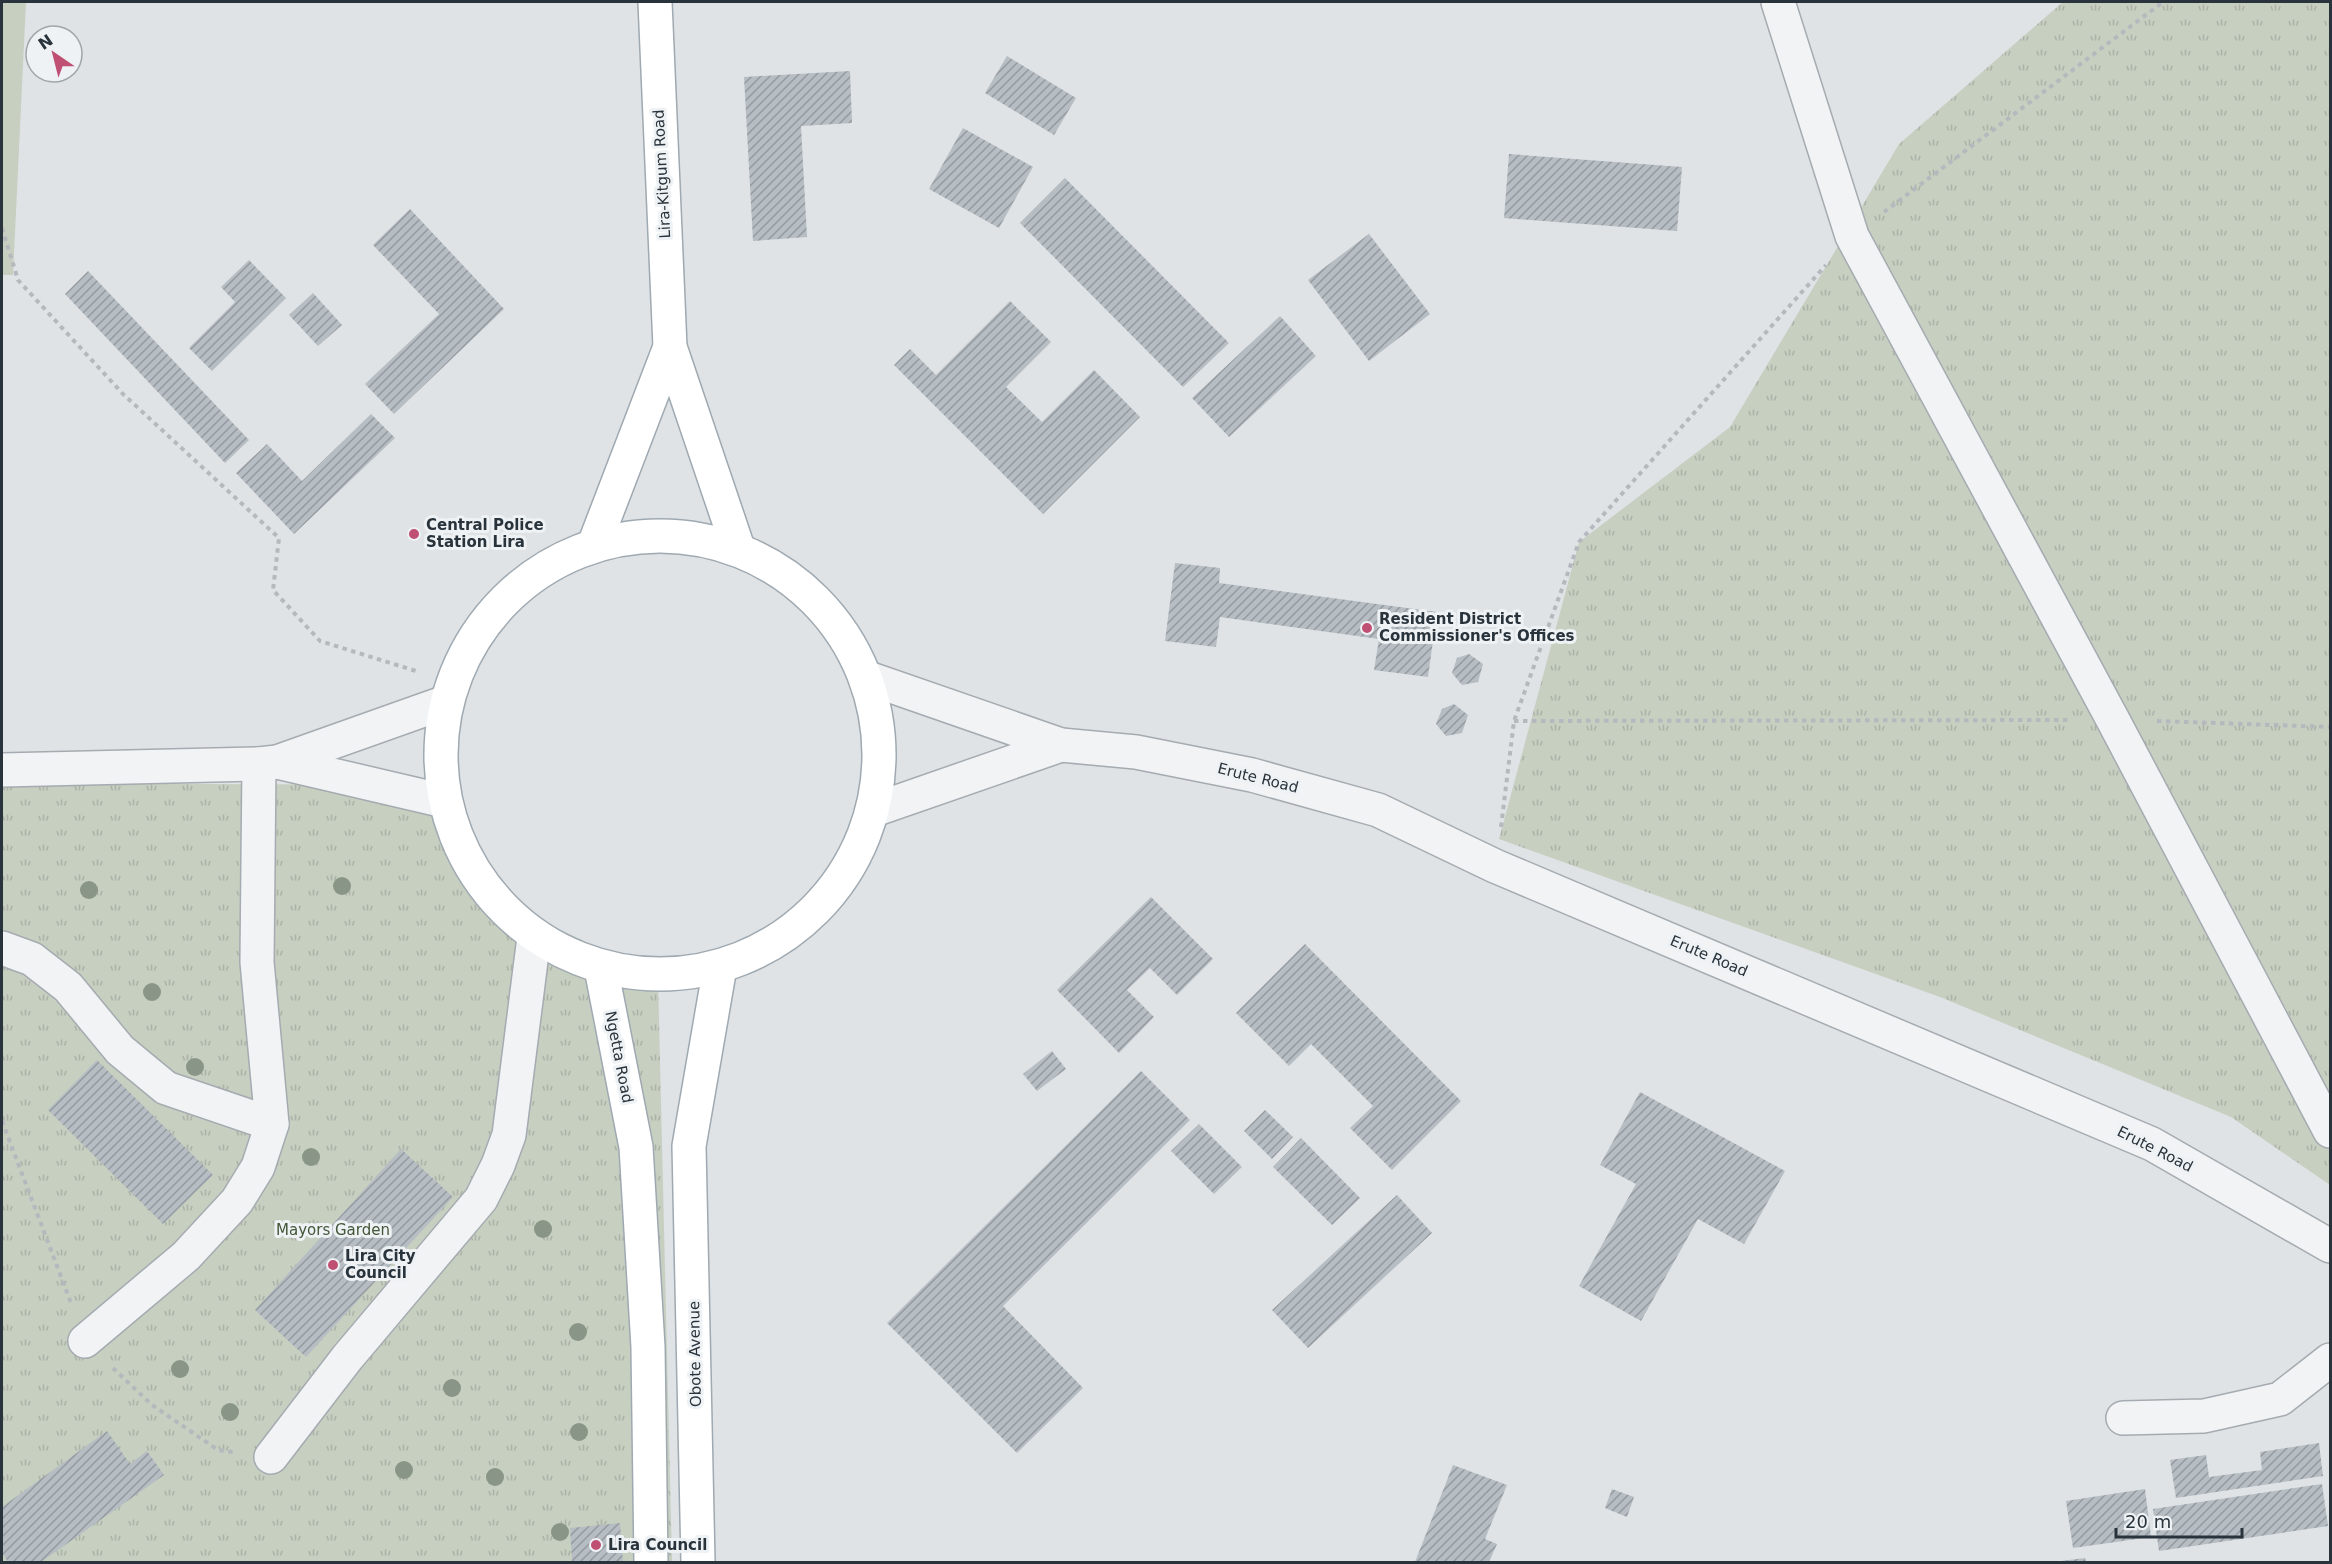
<svg xmlns="http://www.w3.org/2000/svg" width="2332" height="1564" font-family="'DejaVu Sans',sans-serif">
<defs>
<pattern id="grass-tufts" width="24" height="20" patternUnits="userSpaceOnUse" patternTransform="scale(1.5)"><rect width="24" height="20" fill="#c7cfc1"/><path d="M3 7l-1-3M5 7V3M7 7l1-3M15 17l-1-3M17 17v-4M19 17l1-3" fill="none" stroke="#abb2a7"/></pattern>
<pattern id="building-hatch" width="6" height="6" patternUnits="userSpaceOnUse" patternTransform="scale(1.5)"><rect width="6" height="6" fill="#b6bdc3"/><path d="M-1 1l2-2M0 6l6-6M5 7l2-2" fill="none" stroke="#949aa0"/></pattern>
</defs>
<rect width="100%" height="100%" fill="#dfe3e6"/>
<g fill="url(#grass-tufts)">
<polygon points="2063,2 2330,2 2330,1185 2231,1117 1940,997 1499,839 1579,542 1730,427 1899,144"/>
<polygon points="2,783 441,785 489,896 658,976 672,1562 2,1562"/>
</g>
<polygon fill="#c7cfc1" points="2,2 26,2 13,275 2,275"/>
<g fill="url(#building-hatch)">
<polygon points="1007,56 1076,98 1054,135 985,93"/>
<polygon points="850,71 852,123 801,126 807,237 753,241 744,77"/>
<polygon points="963,128 1033,167 999,228 929,189"/>
<polygon points="1509,154 1682,167 1677,231 1504,218"/>
<polygon points="1065,178 1229,343 1183,387 1020,223"/>
<polygon points="410,209 504,309 394,414 365,384 439,314 373,245"/>
<polygon points="1369,234 1430,314 1369,361 1308,280"/>
<polygon points="249,260 286,298 212,371 189,348 235,302 221,287"/>
<polygon points="88,271 249,440 225,463 65,294"/>
<polygon points="313,293 342,325 318,346 289,315"/>
<polygon points="1010,301 1051,342 1006,387 1042,422 1094,370 1140,417 1043,514 894,365 910,349 936,375"/>
<polygon points="1280,316 1316,356 1229,437 1192,398"/>
<polygon points="371,414 395,438 294,534 236,473 267,444 302,481"/>
<polygon points="1175,563 1220,568 1219,583 1437,612 1428,677 1374,670 1379,639 1220,617 1216,647 1165,641"/>
<polygon points="1469,654 1483,664 1478,682 1462,685 1452,673 1457,658"/>
<polygon points="1454,704 1468,715 1462,733 1446,736 1436,724 1442,709"/>
<polygon points="1151,897 1213,959 1177,995 1150,968 1127,990 1154,1017 1119,1053 1057,990"/>
<polygon points="1305,944 1461,1101 1392,1170 1350,1128 1373,1106 1311,1044 1289,1066 1236,1013"/>
<polygon points="1052,1051 1066,1069 1037,1091 1023,1074"/>
<polygon points="97,1060 213,1175 163,1224 48,1110"/>
<polygon points="1141,1071 1190,1120 1003,1306 1083,1388 1017,1453 887,1323"/>
<polygon points="1640,1092 1785,1171 1744,1244 1698,1219 1641,1321 1579,1286 1636,1184 1600,1165"/>
<polygon points="1265,1110 1293,1137 1272,1159 1244,1131"/>
<polygon points="1199,1124 1242,1167 1214,1194 1171,1151"/>
<polygon points="1301,1138 1360,1198 1332,1225 1273,1167"/>
<polygon points="401,1149 453,1197 306,1357 255,1310"/>
<polygon points="1397,1195 1432,1233 1308,1348 1272,1310"/>
<polygon points="107,1431 130,1464 147,1451 164,1475 41,1562 8,1562 2,1553 2,1507"/>
<polygon points="2319,1443 2323,1476 2176,1498 2170,1460 2206,1455 2209,1477 2262,1470 2260,1452"/>
<polygon points="1453,1465 1507,1485 1485,1539 1497,1544 1489,1562 1415,1562"/>
<polygon points="2322,1484 2328,1526 2159,1551 2153,1509"/>
<polygon points="1612,1489 1634,1497 1627,1517 1605,1508"/>
<polygon points="2145,1489 2151,1537 2073,1548 2066,1501"/>
<polygon points="620,1523 623,1562 572,1562 570,1528"/>
<polygon points="2085,1558 2086,1562 2061,1562 2061,1561"/>
</g>
<g fill="none" stroke-linecap="round" stroke-linejoin="round">
<defs>
<g id="minor">
<polyline points="1778,2 1852,236 2113,720 2330,1131"/>
<polyline points="868,678 1061,745 1136,752 1252,775 1378,810 1495,866 2152,1144 2330,1246"/>
<polyline points="277,762 444,801"/>
<polyline points="2,770 259,764 277,762 446,702"/>
<polyline points="874,810 1061,745"/>
<polyline points="2,948 32,959 68,987 120,1050 166,1088 272,1124"/>
<polyline points="85,1341 186,1256 237,1201 258,1167 272,1124 257,962 259,764"/>
<polyline points="2123,1418 2204,1416 2280,1399 2330,1360"/>
<polyline points="271,1457 347,1358 481,1199 498,1165 509,1135 534,937"/>
</g>
<g id="major">
<polyline points="655,2 670,347 738,548"/>
<circle cx="660" cy="755" r="219"/>
<polyline points="594,545 670,347"/>
<polyline points="601,968 636,1147 648,1347 651,1562"/>
<polyline points="698,1562 689,1146 720,967"/>
</g>
</defs>
<use href="#minor" stroke="#a5abb0" stroke-width="36"/>
<use href="#major" stroke="#9fa9b1" stroke-width="36"/>
<g stroke="#b5b9be" stroke-width="4" stroke-dasharray="4.5 4.5" stroke-linecap="butt">
<polyline points="1884,212 2163,2"/>
<polyline points="2,228 18,280 123,394 279,538 273,590 320,641 416,671"/>
<polyline points="1514,721 2069,720"/>
<polyline points="2157,721 2330,727"/>
<polyline points="1501,827 1514,721 1579,542 1826,265"/>
<polyline points="2,1121 71,1303"/>
<polyline points="113,1368 152,1405 218,1450 233,1452"/>
</g>
<use href="#minor" stroke="#f1f3f5" stroke-width="33"/>
<use href="#major" stroke="#fff" stroke-width="33"/>
</g>
<g fill="#899586">
<circle cx="342" cy="886" r="9"/>
<circle cx="89" cy="890" r="9"/>
<circle cx="152" cy="992" r="9"/>
<circle cx="195" cy="1067" r="9"/>
<circle cx="311" cy="1157" r="9"/>
<circle cx="543" cy="1229" r="9"/>
<circle cx="578" cy="1332" r="9"/>
<circle cx="180" cy="1369" r="9"/>
<circle cx="452" cy="1388" r="9"/>
<circle cx="230" cy="1412" r="9"/>
<circle cx="579" cy="1432" r="9"/>
<circle cx="404" cy="1470" r="9"/>
<circle cx="495" cy="1477" r="9"/>
<circle cx="560" cy="1532" r="9"/>
</g>
<g fill="#bf5074" stroke="#eef2f4" stroke-width="2">
<circle cx="414" cy="534" r="6"/>
<circle cx="1367" cy="628" r="6"/>
<circle cx="333" cy="1265" r="6"/>
<circle cx="596" cy="1545" r="6"/>
</g>
<g text-anchor="middle" stroke-width="6" stroke-linejoin="round" paint-order="stroke">
<g font-size="15" fill="#29333c" stroke="#eef2f4">
<text transform="translate(662 174) rotate(-93)" y="5">Lira-Kitgum Road</text>
<text transform="translate(1258 778) rotate(14)" y="5">Erute Road</text>
<text transform="translate(1709 956) rotate(23)" y="5">Erute Road</text>
<text transform="translate(619 1057) rotate(79)" y="5">Ngetta Road</text>
<text transform="translate(2155 1149) rotate(27)" y="5">Erute Road</text>
<text transform="translate(695 1354) rotate(-91)" y="5">Obote Avenue</text>
</g>
<g font-size="15" font-weight="bold" fill="#29333c" stroke="#eef2f4" text-anchor="start">
<text x="426" y="530">Central Police<tspan x="426" dy="17">Station Lira</tspan></text>
<text x="1379" y="624">Resident District<tspan x="1379" dy="17">Commissioner's Offices</tspan></text>
<text x="345" y="1261">Lira City<tspan x="345" dy="17">Council</tspan></text>
<text x="608" y="1550">Lira Council</text>
</g>
<g font-size="15" fill="#435638" stroke="#eef2f4">
<text x="333" y="1235">Mayors Garden</text>
</g>
</g>
<rect width="2332" height="1564" fill="none" stroke="#29333c" stroke-width="6"/>
<g transform="translate(54 54) rotate(325)"><circle r="28" fill="#eef2f4" stroke="#9fa6aa" stroke-width="1.5"/>
<path d="M0-4.5L10 22L0 15L-10 22Z" fill="#bf5074"/>
<text y="-9" font-size="16" font-weight="bold" text-anchor="middle" fill="#29333c">N</text>
</g>
<path d="M2116 1528v9h126v-9" fill="none" stroke="#29333c" stroke-width="3"/>
<text x="2125" y="1528" font-size="18" fill="#29333c" stroke="#eef2f4" stroke-width="4.5" paint-order="stroke">20 m</text>
</svg>
